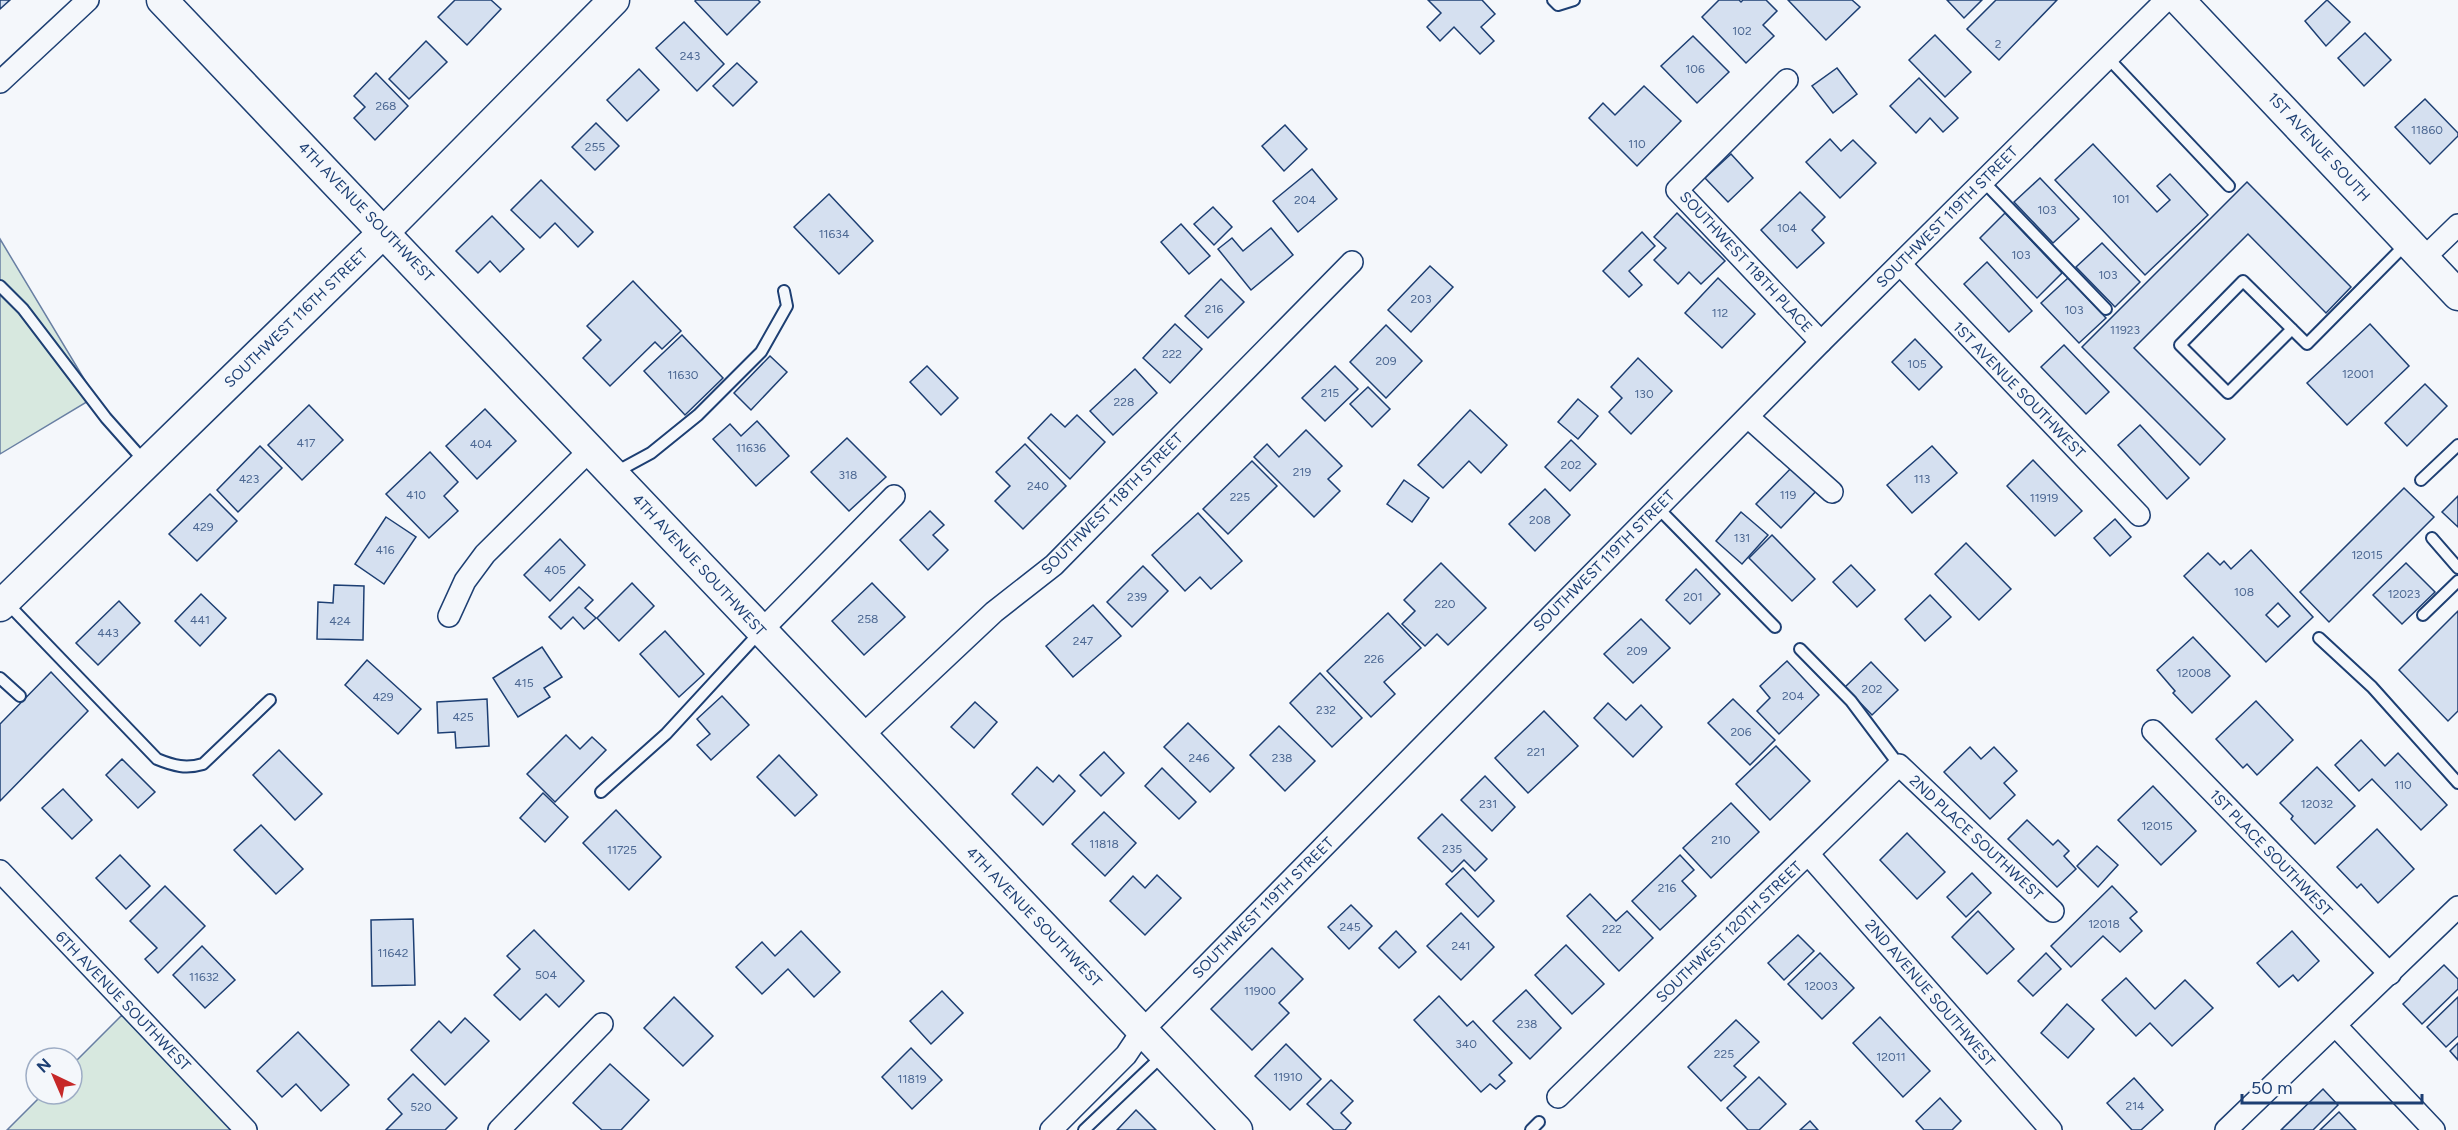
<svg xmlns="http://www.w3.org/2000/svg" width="2458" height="1130" font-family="Figtree,sans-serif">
<rect width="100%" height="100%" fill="#f4f7fb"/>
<g fill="#d7e8df" stroke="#687fa3" stroke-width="1.5">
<polygon points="0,239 95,397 0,454"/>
<polygon points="122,1015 232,1130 7,1130 43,1094 72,1094 72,1065"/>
</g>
<g fill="#d5e0f0" stroke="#1d3f73" stroke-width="1.5" fill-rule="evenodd">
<polygon points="0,0 10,0 0,9"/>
<polygon points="455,0 491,0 501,9 467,45 438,17"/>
<polygon points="696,0 758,0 760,2 727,35 695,1"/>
<polygon points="1428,0 1482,0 1495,14 1481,27 1494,41 1480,54 1454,27 1440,41 1427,27 1441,13"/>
<polygon points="1719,0 1739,0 1741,2 1743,0 1766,0 1777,11 1763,25 1774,36 1746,63 1702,17"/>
<polygon points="1788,0 1852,0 1860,7 1826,40"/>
<polygon points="1947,0 1982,0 1964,18"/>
<polygon points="1996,0 2057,0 1999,60 1967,29"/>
<polygon points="2327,0 2350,22 2326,46 2305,21"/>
<polygon points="684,22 724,64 697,91 656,48"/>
<polygon points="2365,33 2391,60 2364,86 2338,58"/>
<polygon points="1935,35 1971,72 1945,97 1909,60"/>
<polygon points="1693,36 1729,72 1697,103 1661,66"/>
<polygon points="426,41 447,62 409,99 389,79"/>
<polygon points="737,63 757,82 733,106 713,86"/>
<polygon points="1837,68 1857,94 1833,113 1812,86"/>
<polygon points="639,69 659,90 627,121 607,100"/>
<polygon points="376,73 408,106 375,140 354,118 365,107 354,96"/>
<polygon points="1919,78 1958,118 1943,132 1930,118 1916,133 1890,106"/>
<polygon points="1644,86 1681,121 1637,166 1589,118 1603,103 1615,115"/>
<polygon points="2425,99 2458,133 2458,136 2430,164 2395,127"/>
<polygon points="596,123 619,146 595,170 572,147"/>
<polygon points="1285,125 1307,149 1284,171 1262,146"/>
<polygon points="1830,139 1841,151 1853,140 1876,163 1840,198 1806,162"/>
<polygon points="2093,144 2157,212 2170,200 2157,186 2170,174 2208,215 2145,275 2055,180"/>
<polygon points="1731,154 1753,178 1728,202 1705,178"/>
<polygon points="1312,169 1337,199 1298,232 1273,201"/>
<polygon points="2040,178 2079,219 2053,243 2014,202"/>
<polygon points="541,180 593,232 578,247 555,223 540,238 511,210"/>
<polygon points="2247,182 2351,287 2326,313 2248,234 2134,348 2225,439 2200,465 2082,347"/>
<polygon points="1800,192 1825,217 1812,230 1824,243 1797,268 1761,230"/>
<polygon points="829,194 873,241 839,274 794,227"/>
<polygon points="1213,207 1232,227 1214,245 1194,224"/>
<polygon points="1677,213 1725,261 1701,284 1689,272 1678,284 1654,260 1666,248 1654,237"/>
<polygon points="2005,213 2062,273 2037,298 1980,238"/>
<polygon points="492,216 524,249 500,272 490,261 478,273 456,251"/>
<polygon points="1181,224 1210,256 1189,274 1161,242"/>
<polygon points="1271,228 1293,255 1251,290 1218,249 1232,238 1243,251"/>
<polygon points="1642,232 1655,246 1629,271 1642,285 1629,297 1603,271"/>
<polygon points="2102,243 2140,282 2115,307 2076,267"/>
<polygon points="1987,262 2032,311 2009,332 1964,284"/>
<polygon points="1430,266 1453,287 1411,332 1388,310"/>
<polygon points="1718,278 1755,314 1722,348 1685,313"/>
<polygon points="2068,278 2106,318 2079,343 2041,303"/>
<polygon points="1221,279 1244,302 1208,338 1185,316"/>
<polygon points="633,281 681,331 662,349 655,342 610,386 583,358 601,340 587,326"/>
<polygon points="1175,324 1202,349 1170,383 1143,358"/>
<polygon points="2370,324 2409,366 2347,425 2307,383"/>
<polygon points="1386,325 1422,361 1386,398 1350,362"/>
<polygon points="682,335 723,378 685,415 644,371"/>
<polygon points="1915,339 1942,367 1919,390 1892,362"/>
<polygon points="2064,345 2109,392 2086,414 2041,367"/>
<polygon points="770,356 787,372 751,410 734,393"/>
<polygon points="1638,358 1672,391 1631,434 1609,412 1622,398 1611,387"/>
<polygon points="927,366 958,398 941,415 910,382"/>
<polygon points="1335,366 1358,389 1325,421 1302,398"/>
<polygon points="1135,369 1157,393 1113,435 1090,411"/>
<polygon points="2425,384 2447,406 2407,446 2385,423"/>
<polygon points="1368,387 1390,409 1372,427 1350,404"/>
<polygon points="1578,399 1598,416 1578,439 1558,422"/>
<polygon points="309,405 343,440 302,480 268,445"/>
<polygon points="485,409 516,441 477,479 446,446"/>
<polygon points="1470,410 1507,445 1481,473 1469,461 1443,488 1418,465"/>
<polygon points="1051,414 1065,427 1077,415 1105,442 1070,479 1028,438"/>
<polygon points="757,421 789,456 756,486 713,439 730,424 741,436"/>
<polygon points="2140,425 2189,478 2167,499 2118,445"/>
<polygon points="1306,430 1342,466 1328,479 1340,491 1314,517 1254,457 1267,444 1279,457"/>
<polygon points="847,438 886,477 849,511 811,472"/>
<polygon points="1571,440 1596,464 1570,491 1545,467"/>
<polygon points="1025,444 1066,486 1023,529 995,501 1010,486 996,472"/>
<polygon points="260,446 282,468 238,512 217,490"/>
<polygon points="1932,446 1957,473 1912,513 1887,485"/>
<polygon points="430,452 458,482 444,496 458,511 429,538 386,494"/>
<polygon points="2033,460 2082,511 2055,536 2007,486"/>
<polygon points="1252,461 1277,486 1228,534 1203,509"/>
<polygon points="1796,463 1820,487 1781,528 1756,504"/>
<polygon points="1404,480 1429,498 1412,522 1387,504"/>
<polygon points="2404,488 2434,517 2329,622 2300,592"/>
<polygon points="1545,489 1570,515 1535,551 1509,524"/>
<polygon points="210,494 237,521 197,561 169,534"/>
<polygon points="2458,496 2458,527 2442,512"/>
<polygon points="930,511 944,525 933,535 948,550 928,570 900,540"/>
<polygon points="1741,512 1768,535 1742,564 1716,541"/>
<polygon points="1198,513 1242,561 1211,589 1200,577 1185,591 1152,555"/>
<polygon points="386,517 416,537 384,584 355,564"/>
<polygon points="2115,519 2131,537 2110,556 2094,538"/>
<polygon points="1772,535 1815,579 1792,601 1749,558"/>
<polygon points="560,539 585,565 550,601 524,575"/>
<polygon points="1966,543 2011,589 1979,620 1935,574"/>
<path d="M2251 550 2313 617 2266 662 2184 576 2208 553 2220 565 2224 561 2231 569ZM2278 603 2290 616 2278 627 2266 615Z"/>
<polygon points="1441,563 1486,608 1448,645 1437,634 1425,646 1402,624 1415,611 1404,600"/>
<polygon points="2406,563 2435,592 2402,624 2373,595"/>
<polygon points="1851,565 1875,590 1857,607 1833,582"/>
<polygon points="1143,566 1168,591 1132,627 1107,602"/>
<polygon points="1696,569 1720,594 1690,624 1666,600"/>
<polygon points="632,583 654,606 619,641 597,618"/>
<polygon points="872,583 905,617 864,655 832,621"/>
<polygon points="334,585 364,586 363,640 317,639 318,602 333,603"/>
<polygon points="579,587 593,600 585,608 596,618 584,629 573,617 561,629 549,617"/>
<polygon points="201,594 226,618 200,646 175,621"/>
<polygon points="1930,595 1951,617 1925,641 1905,619"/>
<polygon points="119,601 140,623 98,665 76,643"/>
<polygon points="1093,605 1121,636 1073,677 1046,646"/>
<polygon points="2458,611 2458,711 2448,721 2399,670"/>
<polygon points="1388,613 1421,648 1384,682 1395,694 1371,717 1327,671"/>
<polygon points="1641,619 1670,648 1633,683 1604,654"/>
<polygon points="665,631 704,674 679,697 640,654"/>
<polygon points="2193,637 2230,676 2192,713 2173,693 2175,691 2157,670"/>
<polygon points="542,647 562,677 544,688 550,697 518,717 493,678"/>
<polygon points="367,660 421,709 398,734 345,685"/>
<polygon points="1787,661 1819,695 1779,734 1757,711 1770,698 1760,686"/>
<polygon points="1871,662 1898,690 1872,715 1845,687"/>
<polygon points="51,672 88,711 0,801 0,724"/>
<polygon points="1320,673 1362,718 1332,747 1290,703"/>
<polygon points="722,696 749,725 711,760 697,745 710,734 697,719"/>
<polygon points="487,699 489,746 456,748 455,732 438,733 437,702"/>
<polygon points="1733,699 1775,740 1750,765 1708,723"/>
<polygon points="2256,701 2293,740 2257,775 2247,764 2243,768 2216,739"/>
<polygon points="975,702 997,722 974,748 951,727"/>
<polygon points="1608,703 1626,720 1641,705 1662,727 1633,757 1594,718"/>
<polygon points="1544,711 1578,746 1528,793 1495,758"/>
<polygon points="1188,723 1234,768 1210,792 1164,747"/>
<polygon points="1279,726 1315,761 1285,791 1250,755"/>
<polygon points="566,735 580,749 592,737 606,750 555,802 527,774"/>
<polygon points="2361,740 2385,766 2398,753 2447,805 2421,830 2372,779 2359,791 2335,765"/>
<polygon points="1776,746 1810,781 1770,820 1736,784"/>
<polygon points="1970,747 1981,759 1994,747 2017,771 2004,783 2015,795 1990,819 1944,772"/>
<polygon points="279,750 322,794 295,820 253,775"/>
<polygon points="1104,752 1124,773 1101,796 1080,775"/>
<polygon points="779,755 817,795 795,816 757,777"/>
<polygon points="122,759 155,792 138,808 106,775"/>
<polygon points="1037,767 1053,782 1059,775 1075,791 1043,825 1012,794"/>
<polygon points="2317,767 2355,806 2315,844 2291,819 2293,816 2280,803"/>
<polygon points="1162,768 1196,802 1179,819 1145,786"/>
<polygon points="1485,776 1515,807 1492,831 1461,800"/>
<polygon points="2153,786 2196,831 2161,865 2118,820"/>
<polygon points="63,789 92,820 72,839 42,808"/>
<polygon points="543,793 568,817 545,842 520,818"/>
<polygon points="1731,803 1759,832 1711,878 1683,848"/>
<polygon points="616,810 661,857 629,890 583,843"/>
<polygon points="1104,812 1136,843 1105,876 1072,844"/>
<polygon points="1442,814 1487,859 1475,871 1464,860 1452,872 1418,838"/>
<polygon points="2027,820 2053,845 2058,840 2069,851 2064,856 2076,869 2057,887 2008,839"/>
<polygon points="261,825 303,869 276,894 234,850"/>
<polygon points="2377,829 2414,869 2378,903 2361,884 2357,888 2337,867"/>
<polygon points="1907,833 1945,872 1917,899 1880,860"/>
<polygon points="2097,846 2118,865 2098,887 2077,866"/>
<polygon points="120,855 150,886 126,909 96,878"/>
<polygon points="1680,855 1694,870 1682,881 1696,896 1660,930 1632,901"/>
<polygon points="1463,868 1494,901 1478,917 1446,884"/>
<polygon points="1972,873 1991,893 1966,917 1947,897"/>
<polygon points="1157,875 1181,898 1145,935 1110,901 1133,876 1145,888"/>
<polygon points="165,886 205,926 158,973 145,959 157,948 130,921"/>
<polygon points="2112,886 2137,912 2130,918 2142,931 2120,952 2103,936 2071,967 2051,946"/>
<polygon points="1590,894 1616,921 1627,911 1653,938 1619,971 1567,916"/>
<polygon points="1351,905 1372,926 1349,949 1328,927"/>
<polygon points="1978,911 2014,949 1987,974 1952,937"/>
<polygon points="1461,913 1494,947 1461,980 1427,946"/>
<polygon points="413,919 415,985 372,986 371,920"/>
<polygon points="534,930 584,981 559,1007 546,994 520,1020 494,995 520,969 507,956"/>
<polygon points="801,931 840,972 814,997 788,969 762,994 736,967 762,942 775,956"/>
<polygon points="1396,931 1416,952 1399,968 1379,948"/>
<polygon points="2292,931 2319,961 2298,981 2293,975 2279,987 2257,963"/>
<polygon points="1798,935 1814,951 1784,980 1768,963"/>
<polygon points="1566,945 1604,984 1572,1014 1535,975"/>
<polygon points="202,946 235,980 205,1008 173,975"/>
<polygon points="1272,948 1303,979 1279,1003 1289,1013 1252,1050 1211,1009"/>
<polygon points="1820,953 1854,988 1822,1019 1788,984"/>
<polygon points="2046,953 2061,969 2033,996 2018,981"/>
<polygon points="2444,965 2458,979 2458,989 2422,1024 2403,1004"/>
<polygon points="2126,978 2155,1009 2185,980 2213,1008 2172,1046 2150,1023 2136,1036 2102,1000"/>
<polygon points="1526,990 1561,1028 1530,1059 1493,1021"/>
<polygon points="942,991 963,1013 931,1044 910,1021"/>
<polygon points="1439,996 1467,1026 1473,1021 1512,1063 1499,1075 1505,1081 1496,1089 1490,1084 1481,1092 1414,1020"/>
<polygon points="674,997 713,1036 683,1066 644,1028"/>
<polygon points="2458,997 2458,1036 2446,1047 2427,1027"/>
<polygon points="2067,1004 2094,1029 2068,1058 2041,1033"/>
<polygon points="1880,1017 1930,1071 1903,1097 1853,1043"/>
<polygon points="465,1018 489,1041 445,1085 411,1050 439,1021 451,1033"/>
<polygon points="1736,1020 1759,1042 1734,1066 1746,1077 1721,1101 1688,1067"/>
<polygon points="298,1032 349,1085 321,1111 296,1084 282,1097 257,1071"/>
<polygon points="2458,1043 2458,1060 2450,1051"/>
<polygon points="1286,1044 1321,1079 1290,1110 1255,1076"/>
<polygon points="911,1048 942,1080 912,1109 882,1077"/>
<polygon points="610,1064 649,1100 621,1130 602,1130 573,1103"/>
<polygon points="413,1074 457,1118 445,1130 386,1130 402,1114 388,1099"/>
<polygon points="1759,1077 1786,1104 1759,1130 1748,1130 1727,1108"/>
<polygon points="2134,1078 2163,1110 2141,1130 2132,1130 2107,1103"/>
<polygon points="1331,1080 1353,1101 1341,1113 1351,1123 1345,1130 1334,1130 1307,1104"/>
<polygon points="2323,1089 2338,1105 2313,1130 2281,1130"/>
<polygon points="1940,1098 1961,1121 1952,1130 1924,1130 1916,1121"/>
<polygon points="1136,1110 1156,1130 1117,1130"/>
<polygon points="2339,1112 2356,1130 2320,1130"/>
<polygon points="1810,1121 1818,1130 1800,1130"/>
</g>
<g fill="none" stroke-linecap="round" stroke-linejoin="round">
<defs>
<g id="lane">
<polyline points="1553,0 1558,5 1574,0"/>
<polyline points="2108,58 2229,186"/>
<polyline points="1983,181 2106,309"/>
<polyline points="0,286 23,309 106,418 146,463"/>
<polyline points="2292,329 2228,393 2180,345 2243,281 2307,344 2406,244"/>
<polyline points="616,472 651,453 698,415 761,352 787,306 784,291"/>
<polyline points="2421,480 2458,445"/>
<polyline points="1657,507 1775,627"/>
<polyline points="2432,538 2458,568"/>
<path d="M7 603 157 759C174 766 186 769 203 764L270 700"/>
<polyline points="2423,615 2458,581"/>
<polyline points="2319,638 2372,687 2458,783"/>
<polyline points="1800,649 1851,701 1899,765"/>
<polyline points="0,678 20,696"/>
<polyline points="601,792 666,734 761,631"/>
<polyline points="1084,1130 1164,1054"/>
<polyline points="1531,1130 1539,1122"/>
</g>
<g id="street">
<polyline points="1787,80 1677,190 1821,342"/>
<polyline points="0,82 88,0"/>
<polyline points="2424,258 2458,225"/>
<polyline points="1900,264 2139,515"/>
<polyline points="1748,417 1832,492"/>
<polyline points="449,616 465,581 485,554 590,450"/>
<polyline points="761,631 894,496"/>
<polyline points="2153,731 2390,974"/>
<polyline points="862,736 994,612 1054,565 1352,262"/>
<polyline points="1809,855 2051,1130"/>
<polyline points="0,871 246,1130"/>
<polyline points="2336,1026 2434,1130"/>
<polyline points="1558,1097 1899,765 2053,911"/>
<polyline points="499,1130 602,1024"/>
<polyline points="1051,1130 1126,1055 1142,1031 1821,342 2166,0"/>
<polyline points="2226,1130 2458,907"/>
</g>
<g id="secondary">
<path d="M162 0C523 375 876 755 1237 1130"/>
<polyline points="2179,0 2458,295"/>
<polyline points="0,606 385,231 614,0"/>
</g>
</defs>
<use href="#lane" stroke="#1d3f73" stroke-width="14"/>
<use href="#street" stroke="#1d3f73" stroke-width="24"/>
<use href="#secondary" stroke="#1d3f73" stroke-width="33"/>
<use href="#lane" stroke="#f4f7fb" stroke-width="10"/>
<use href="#street" stroke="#f4f7fb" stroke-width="21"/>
<use href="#secondary" stroke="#f4f7fb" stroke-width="30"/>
</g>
<g text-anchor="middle" stroke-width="4.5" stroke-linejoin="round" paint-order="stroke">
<g font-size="12" fill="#4b6792">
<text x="1742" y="35">102</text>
<text x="1998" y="48">2</text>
<text x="690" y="60">243</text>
<text x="1695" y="73">106</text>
<text x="386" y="110">268</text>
<text x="2427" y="134">11860</text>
<text x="1637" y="148">110</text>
<text x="595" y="151">255</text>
<text x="2121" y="203">101</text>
<text x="1305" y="204">204</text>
<text x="2047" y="214">103</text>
<text x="1787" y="232">104</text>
<text x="834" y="238">11634</text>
<text x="2021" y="259">103</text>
<text x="2108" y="279">103</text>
<text x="1421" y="303">203</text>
<text x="1214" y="313">216</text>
<text x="2074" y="314">103</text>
<text x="1720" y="317">112</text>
<text x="2125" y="334">11923</text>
<text x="1172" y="358">222</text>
<text x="1386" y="365">209</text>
<text x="1917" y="368">105</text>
<text x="2358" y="378">12001</text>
<text x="683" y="379">11630</text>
<text x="1330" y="397">215</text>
<text x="1644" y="398">130</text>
<text x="1124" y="406">228</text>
<text x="306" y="447">417</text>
<text x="481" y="448">404</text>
<text x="751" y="452">11636</text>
<text x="1571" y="469">202</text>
<text x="1302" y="476">219</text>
<text x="848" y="479">318</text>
<text x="249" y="483">423</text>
<text x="1922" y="483">113</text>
<text x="1038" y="490">240</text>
<text x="416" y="499">410</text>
<text x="1788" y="499">119</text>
<text x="1240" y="501">225</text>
<text x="2044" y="502">11919</text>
<text x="1540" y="524">208</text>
<text x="203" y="531">429</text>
<text x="1742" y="542">131</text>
<text x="385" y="554">416</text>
<text x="2367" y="559">12015</text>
<text x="555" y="574">405</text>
<text x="2244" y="596">108</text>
<text x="2404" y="598">12023</text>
<text x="1137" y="601">239</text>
<text x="1693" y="601">201</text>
<text x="1445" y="608">220</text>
<text x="868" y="623">258</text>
<text x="200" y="624">441</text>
<text x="340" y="625">424</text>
<text x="108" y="637">443</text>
<text x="1083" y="645">247</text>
<text x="1637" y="655">209</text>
<text x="1374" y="663">226</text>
<text x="2194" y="677">12008</text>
<text x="524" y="687">415</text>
<text x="1872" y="693">202</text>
<text x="1793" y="700">204</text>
<text x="383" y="701">429</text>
<text x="1326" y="714">232</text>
<text x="463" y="721">425</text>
<text x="1741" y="736">206</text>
<text x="1536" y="756">221</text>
<text x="1199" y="762">246</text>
<text x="1282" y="762">238</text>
<text x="2403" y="789">110</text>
<text x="1488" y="808">231</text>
<text x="2317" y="808">12032</text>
<text x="2157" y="830">12015</text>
<text x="1721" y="844">210</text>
<text x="1104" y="848">11818</text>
<text x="1452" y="853">235</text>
<text x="622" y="854">11725</text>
<text x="1667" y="892">216</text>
<text x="2104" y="928">12018</text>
<text x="1350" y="931">245</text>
<text x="1612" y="933">222</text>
<text x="1461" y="950">241</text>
<text x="393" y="957">11642</text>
<text x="546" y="979">504</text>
<text x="204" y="981">11632</text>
<text x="1821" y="990">12003</text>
<text x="1260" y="995">11900</text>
<text x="1527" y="1028">238</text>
<text x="1466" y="1048">340</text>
<text x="1724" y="1058">225</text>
<text x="1891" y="1061">12011</text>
<text x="1288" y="1081">11910</text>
<text x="912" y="1083">11819</text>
<text x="2135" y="1110">214</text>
<text x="421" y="1111">520</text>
</g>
<g font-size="15" fill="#1d3f73" stroke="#f4f7fb">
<text transform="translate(2319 147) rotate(47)" y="5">1ST AVENUE SOUTH</text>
<text transform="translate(366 212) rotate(46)" y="5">4TH AVENUE SOUTHWEST</text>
<text transform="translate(1947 217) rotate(-45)" y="5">SOUTHWEST 119TH STREET</text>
<text transform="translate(1746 262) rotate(47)" y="5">SOUTHWEST 118TH PLACE</text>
<text transform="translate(296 318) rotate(-44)" y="5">SOUTHWEST 116TH STREET</text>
<text transform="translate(2019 390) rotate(46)" y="5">1ST AVENUE SOUTHWEST</text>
<text transform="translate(1112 504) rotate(-45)" y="5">SOUTHWEST 118TH STREET</text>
<text transform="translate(1604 561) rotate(-45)" y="5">SOUTHWEST 119TH STREET</text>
<text transform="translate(699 565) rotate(47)" y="5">4TH AVENUE SOUTHWEST</text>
<text transform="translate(1976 838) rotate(43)" y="5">2ND PLACE SOUTHWEST</text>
<text transform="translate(2271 853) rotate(46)" y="5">1ST PLACE SOUTHWEST</text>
<text transform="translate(1263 908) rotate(-45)" y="5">SOUTHWEST 119TH STREET</text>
<text transform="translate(1034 917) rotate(46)" y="5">4TH AVENUE SOUTHWEST</text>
<text transform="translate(1729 932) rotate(-44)" y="5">SOUTHWEST 120TH STREET</text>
<text transform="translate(1930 993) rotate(49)" y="5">2ND AVENUE SOUTHWEST</text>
<text transform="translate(123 1001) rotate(46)" y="5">6TH AVENUE SOUTHWEST</text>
</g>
</g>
<g transform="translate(54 1076) rotate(316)"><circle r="28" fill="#f4f7fb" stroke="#9eadc5" stroke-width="1.5"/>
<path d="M0-4.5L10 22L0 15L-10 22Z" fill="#c62828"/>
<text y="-9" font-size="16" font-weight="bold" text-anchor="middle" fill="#1d3f73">N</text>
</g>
<path d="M2242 1094v9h180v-9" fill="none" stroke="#1d3f73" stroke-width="3"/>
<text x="2251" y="1094" font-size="18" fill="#1d3f73" stroke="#f4f7fb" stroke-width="4.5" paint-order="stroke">50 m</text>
</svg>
